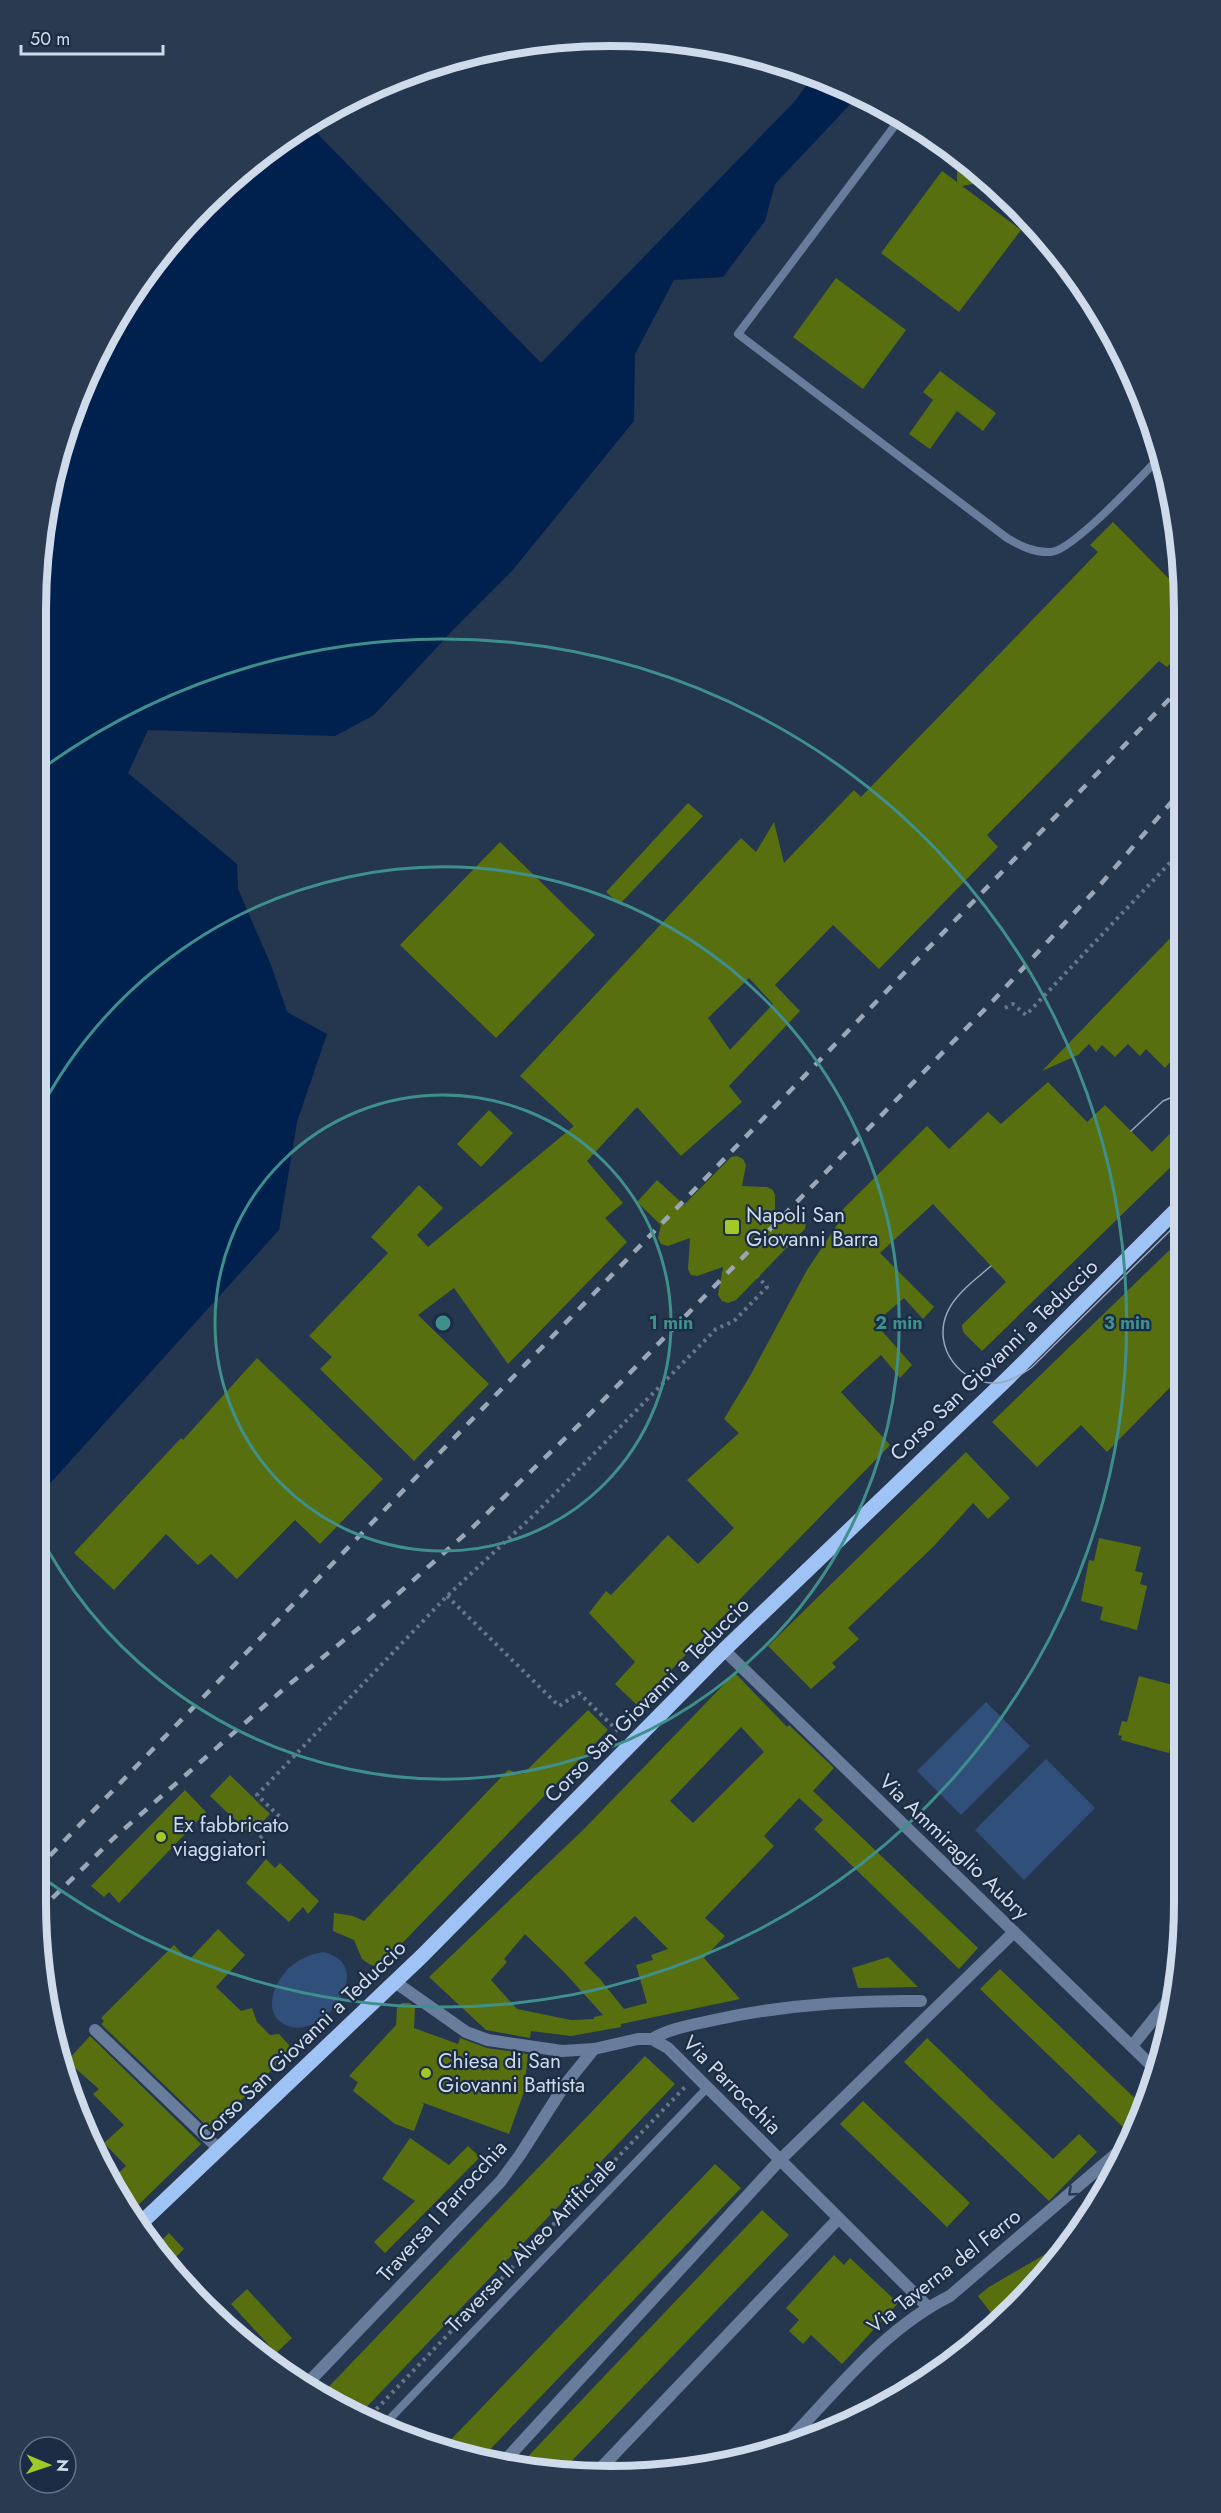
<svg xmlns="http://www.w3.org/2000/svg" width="1221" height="2513" font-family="Jost,sans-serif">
<rect width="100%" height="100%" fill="#25364f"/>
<g fill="#304f7a">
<polygon points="986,1702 1030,1746 961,1815 917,1771"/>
<polygon points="1046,1759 1095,1808 1024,1880 975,1830"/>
<path d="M323 1952C377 1964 328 2036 291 2027 260 2019 272 1983 290 1967 300 1959 310 1954 323 1952Z"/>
</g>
<polygon fill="#00204e" points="814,75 831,80 858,96 775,184 765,221 723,277 674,280 635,354 634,421 512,571 453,630 374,715 335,736 148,730 128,773 237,864 238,889 271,965 287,1012 327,1034 297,1122 279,1230 36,1499 36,610 47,498 80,390 133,291 205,204 292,133 308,124 541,363 795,101"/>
<g fill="#586f10" fill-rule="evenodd">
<polygon points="957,153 987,181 962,186 1021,230 959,312 881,253 942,171 957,182"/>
<polygon points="836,278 906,330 863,389 793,337"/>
<polygon points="940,371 996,413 983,431 957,411 930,449 909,434 933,400 923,392"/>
<path d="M1113 522 1180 590V653L1167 667 1159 661 987 835 998 847 879 969 833 925 775 985 800 1011 729 1086 742 1102 681 1156 637 1107 587 1161 623 1203 605 1218 627 1242 508 1364 454 1288 418 1315 489 1384 414 1461 320 1369 332 1357 309 1336 388 1253 371 1237 419 1185 443 1208 417 1235 428 1247 574 1126 520 1076 741 838 756 852 774 822 784 863 854 790 861 797 1098 552 1090 545ZM749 978 773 1004 730 1050 708 1018Z"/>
<polygon points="688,803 703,816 620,904 606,892"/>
<polygon points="500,842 595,935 496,1038 400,945"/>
<polygon points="1181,927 1182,1069 1172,1060 1165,1068 1146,1049 1140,1056 1128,1044 1115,1057 1102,1045 1096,1052 1089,1044 1078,1055 1042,1071"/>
<polygon points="1048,1082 1087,1122 1105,1105 1152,1152 1182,1121 1182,1156 982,1351 963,1332 962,1325 1006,1282 933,1204 880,1253 934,1307 923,1319 904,1298 875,1323 912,1365 900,1378 881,1355 841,1392 890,1445 637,1705 615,1684 635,1662 589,1613 606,1591 611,1595 668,1535 698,1564 734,1528 687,1480 739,1433 724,1419 750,1376 807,1270 839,1222 834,1218 927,1126 949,1149 988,1112 1001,1124"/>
<polygon points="489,1110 513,1133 481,1167 457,1144"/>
<polygon points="737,1156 743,1159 746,1165 742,1186 767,1187 773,1190 775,1195 775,1215 797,1214 803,1216 806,1222 805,1229 736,1300 728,1303 722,1301 718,1295 723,1267 697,1276 691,1275 688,1269 690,1238 668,1246 661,1244 658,1238 661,1225 637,1202 657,1180 684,1205 731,1157"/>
<polygon points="1183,1237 1183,1374 1107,1452 1081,1425 1037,1467 992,1422"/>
<polygon points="257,1358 383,1479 320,1544 295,1520 237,1579 211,1554 198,1565 166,1534 114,1590 74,1553 181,1438 183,1440"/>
<polygon points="966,1452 1010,1498 988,1519 973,1503 934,1546 848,1628 859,1639 832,1663 836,1667 811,1689 768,1646"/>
<polygon points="1099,1538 1141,1547 1135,1571 1143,1573 1140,1584 1147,1586 1137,1630 1100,1620 1103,1607 1081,1601 1089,1560 1094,1561"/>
<path d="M735 1673 787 1727 789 1725 834 1768 813 1791 978 1948 959 1969 814 1829 823 1820 799 1798 764 1836 774 1846 705 1918 725 1936 704 1958 740 1999 621 2024V2027L571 2036 531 2031 530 2038 486 2030 429 1977 584 1829ZM741 1727 764 1752 693 1823 670 1801ZM635 1916 668 1949 651 1955 653 1960 636 1965 647 2003 624 2009 600 1979 584 1963ZM525 1934 565 1973 603 2015 594 2017V2019L571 2020 517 2009 491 1980 507 1962 504 1959Z"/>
<polygon points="1139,1676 1184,1688 1169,1753 1121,1740 1122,1736 1118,1735 1122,1721 1127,1722"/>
<polygon points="588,1710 608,1730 384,1962 375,1966 369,1964 362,1959 354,1940 333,1931 334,1913 353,1916 364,1921 508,1770 523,1774"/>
<polygon points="230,1775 270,1814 251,1835 210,1796"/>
<polygon points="185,1790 206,1812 119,1903 109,1892 104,1897 91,1886"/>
<polygon points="266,1859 275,1868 280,1863 319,1901 308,1914 303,1907 289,1922 246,1883"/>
<polygon points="218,1929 245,1955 216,1987 241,2011 252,2008 257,2022 270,2035 279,2034 289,2045 289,2053 211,2130 101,2024 104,2021 101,2018 174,1945 189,1960"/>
<polygon points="888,1957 918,1987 858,1988 852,1968"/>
<polygon points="1000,1969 1145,2108 1125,2129 980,1989"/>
<polygon points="402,2003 410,2003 415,2008 414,2028 458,2044 460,2038 487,2048 528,2054 524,2092 509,2134 421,2102 424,2104 414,2131 395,2124 353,2091 358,2082 349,2076 396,2025 397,2008"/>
<polygon points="90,2036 201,2144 132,2211 114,2177 126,2166 104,2143 124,2125 93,2094 99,2089 67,2061"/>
<polygon points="927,2038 1053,2159 1079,2134 1097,2152 1049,2201 904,2062"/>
<polygon points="645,2056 675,2084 358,2416 320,2396"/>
<polygon points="863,2101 970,2203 947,2227 840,2124"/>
<polygon points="410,2138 449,2165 468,2146 480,2157 385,2253 374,2242 415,2201 382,2179"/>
<polygon points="715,2164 741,2188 480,2460 442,2449"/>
<polygon points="762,2210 789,2235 565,2468 518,2467"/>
<polygon points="169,2233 184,2249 168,2265 153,2248"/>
<polygon points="1073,2238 1074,2239 1017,2308 998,2322 978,2296 989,2287"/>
<polygon points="834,2255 844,2265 850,2258 898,2303 842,2364 811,2335 803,2344 789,2331 799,2320 786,2308"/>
<polygon points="247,2289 292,2338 276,2353 231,2304"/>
</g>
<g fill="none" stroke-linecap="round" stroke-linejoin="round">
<g stroke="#68768c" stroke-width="4" stroke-dasharray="3 4.5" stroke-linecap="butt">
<polyline points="1005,1008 1013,1004 1026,1015 1181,851"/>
<polyline points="447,1596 559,1706 579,1693 620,1733"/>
<polyline points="260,1838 280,1817 257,1795 447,1596 534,1515 716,1329 734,1321 767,1287 758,1277"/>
<polyline points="366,2420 687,2085"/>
</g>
<g stroke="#677d9b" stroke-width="8">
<path d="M899 120 738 334 1007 538C1021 546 1034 553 1051 552 1072 551 1142 476 1159 458"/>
<polyline points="381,2428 708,2087"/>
</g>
<g stroke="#677d9b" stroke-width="12">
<polyline points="724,1650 1157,2071"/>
<polyline points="395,1982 466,2032 488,2040 562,2051 594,2049 638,2039 652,2039 668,2048 696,2076 928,2307"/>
<polyline points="95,2030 219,2149"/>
<path d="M652 2039C671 2028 692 2025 714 2020 782 2005 850 2000 921 2001"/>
<polyline points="1132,2046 1176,1991"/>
<polyline points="304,2387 501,2181 520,2155 564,2086 594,2049"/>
<path d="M788 2441C838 2389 885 2328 950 2296L1132 2140"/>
<polyline points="500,2466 780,2160 1014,1932"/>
<polyline points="600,2469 838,2219"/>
</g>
<polyline stroke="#9fc3f4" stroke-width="15" points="140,2224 422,1956 724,1650 1008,1378 1182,1204"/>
<g stroke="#9aa7b9" stroke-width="1.5">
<polyline points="1131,1131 1163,1101 1182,1093"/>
<path d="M991 1266C976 1279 955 1294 947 1313 932 1348 961 1385 997 1383 1010 1382 1021 1375 1031 1368L1183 1218"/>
</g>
<g stroke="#9aa7b9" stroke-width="4.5" stroke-dasharray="10 10" stroke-linecap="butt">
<polyline points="36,1870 1181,687"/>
<polyline points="38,1912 115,1837 286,1687 364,1624 472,1528 581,1423 990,1004 1100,885 1181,791"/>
</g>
</g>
<defs><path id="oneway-chevron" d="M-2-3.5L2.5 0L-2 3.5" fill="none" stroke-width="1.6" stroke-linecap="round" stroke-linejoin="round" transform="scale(1.5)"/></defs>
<use stroke="#2a3c55" href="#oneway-chevron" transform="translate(1072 2192) rotate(139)"/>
<g fill="none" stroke="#3f8f8d" stroke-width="3">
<circle cx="443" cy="1323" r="228"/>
<path d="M37 1116A456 456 0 1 1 37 1530"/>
<path d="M36 773A684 684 0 1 1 36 1873"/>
</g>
<g fill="#a2c928" stroke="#1b2c44" stroke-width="2">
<rect x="724" y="1219" width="16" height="16" rx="3"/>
<circle cx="161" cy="1837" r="6"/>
<circle cx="426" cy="2073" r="6"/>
</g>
<g text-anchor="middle" stroke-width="4.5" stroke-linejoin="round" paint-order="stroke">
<g font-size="21" fill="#cfdaea" stroke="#1b2c44" text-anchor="start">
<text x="746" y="1222">Napoli San<tspan x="746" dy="24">Giovanni Barra</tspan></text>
<text x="173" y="1832">Ex fabbricato<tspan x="173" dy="24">viaggiatori</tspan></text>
<text x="438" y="2068">Chiesa di San<tspan x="438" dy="24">Giovanni Battista</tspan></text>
</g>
<g font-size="21" fill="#cfdaea" stroke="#1b2c44">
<text transform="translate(994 1360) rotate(-44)" y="7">Corso San Giovanni a Teduccio</text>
<text transform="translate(647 1700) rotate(-45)" y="7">Corso San Giovanni a Teduccio</text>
<text transform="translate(954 1847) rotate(44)" y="7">Via Ammiraglio Aubry</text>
<text transform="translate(302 2041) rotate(-44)" y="7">Corso San Giovanni a Teduccio</text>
<text transform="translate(732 2085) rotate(45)" y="7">Via Parrocchia</text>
<text transform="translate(442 2211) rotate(-48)" y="7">Traversa I Parrocchia</text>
<text transform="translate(531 2245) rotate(-46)" y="7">Traversa II Alveo Artificiale</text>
<text transform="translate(944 2271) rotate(-38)" y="7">Via Taverna del Ferro</text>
</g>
</g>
<path d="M0 0H1221V2513H0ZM610 46H610A564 564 0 0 1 1174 610V1902A564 564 0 0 1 610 2466H610A564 564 0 0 1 46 1902V610A564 564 0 0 1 610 46Z" fill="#293a51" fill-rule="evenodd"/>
<path fill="none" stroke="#cfdaea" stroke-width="8" d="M610 46H610A564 564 0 0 1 1174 610V1902A564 564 0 0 1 610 2466H610A564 564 0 0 1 46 1902V610A564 564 0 0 1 610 46Z"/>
<circle cx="443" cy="1323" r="9" fill="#3f8f8d" stroke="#1b2c44" stroke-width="3"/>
<g font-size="18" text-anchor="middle" font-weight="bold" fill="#3f8f8d" stroke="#1b2c44" stroke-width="4.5" stroke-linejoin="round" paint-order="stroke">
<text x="671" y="1329">1 min</text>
<text x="899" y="1329">2 min</text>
<text x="1127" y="1329">3 min</text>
</g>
<g transform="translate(48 2465) rotate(92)"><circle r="28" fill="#1b2c44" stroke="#637286" stroke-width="1.5"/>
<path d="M0-4.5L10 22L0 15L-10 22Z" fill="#a2c928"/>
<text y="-9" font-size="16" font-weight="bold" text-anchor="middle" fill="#cfdaea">N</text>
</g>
<path d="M21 45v9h142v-9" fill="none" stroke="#cfdaea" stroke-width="3"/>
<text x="30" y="45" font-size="18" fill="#cfdaea" stroke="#1b2c44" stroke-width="4.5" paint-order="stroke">50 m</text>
</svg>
